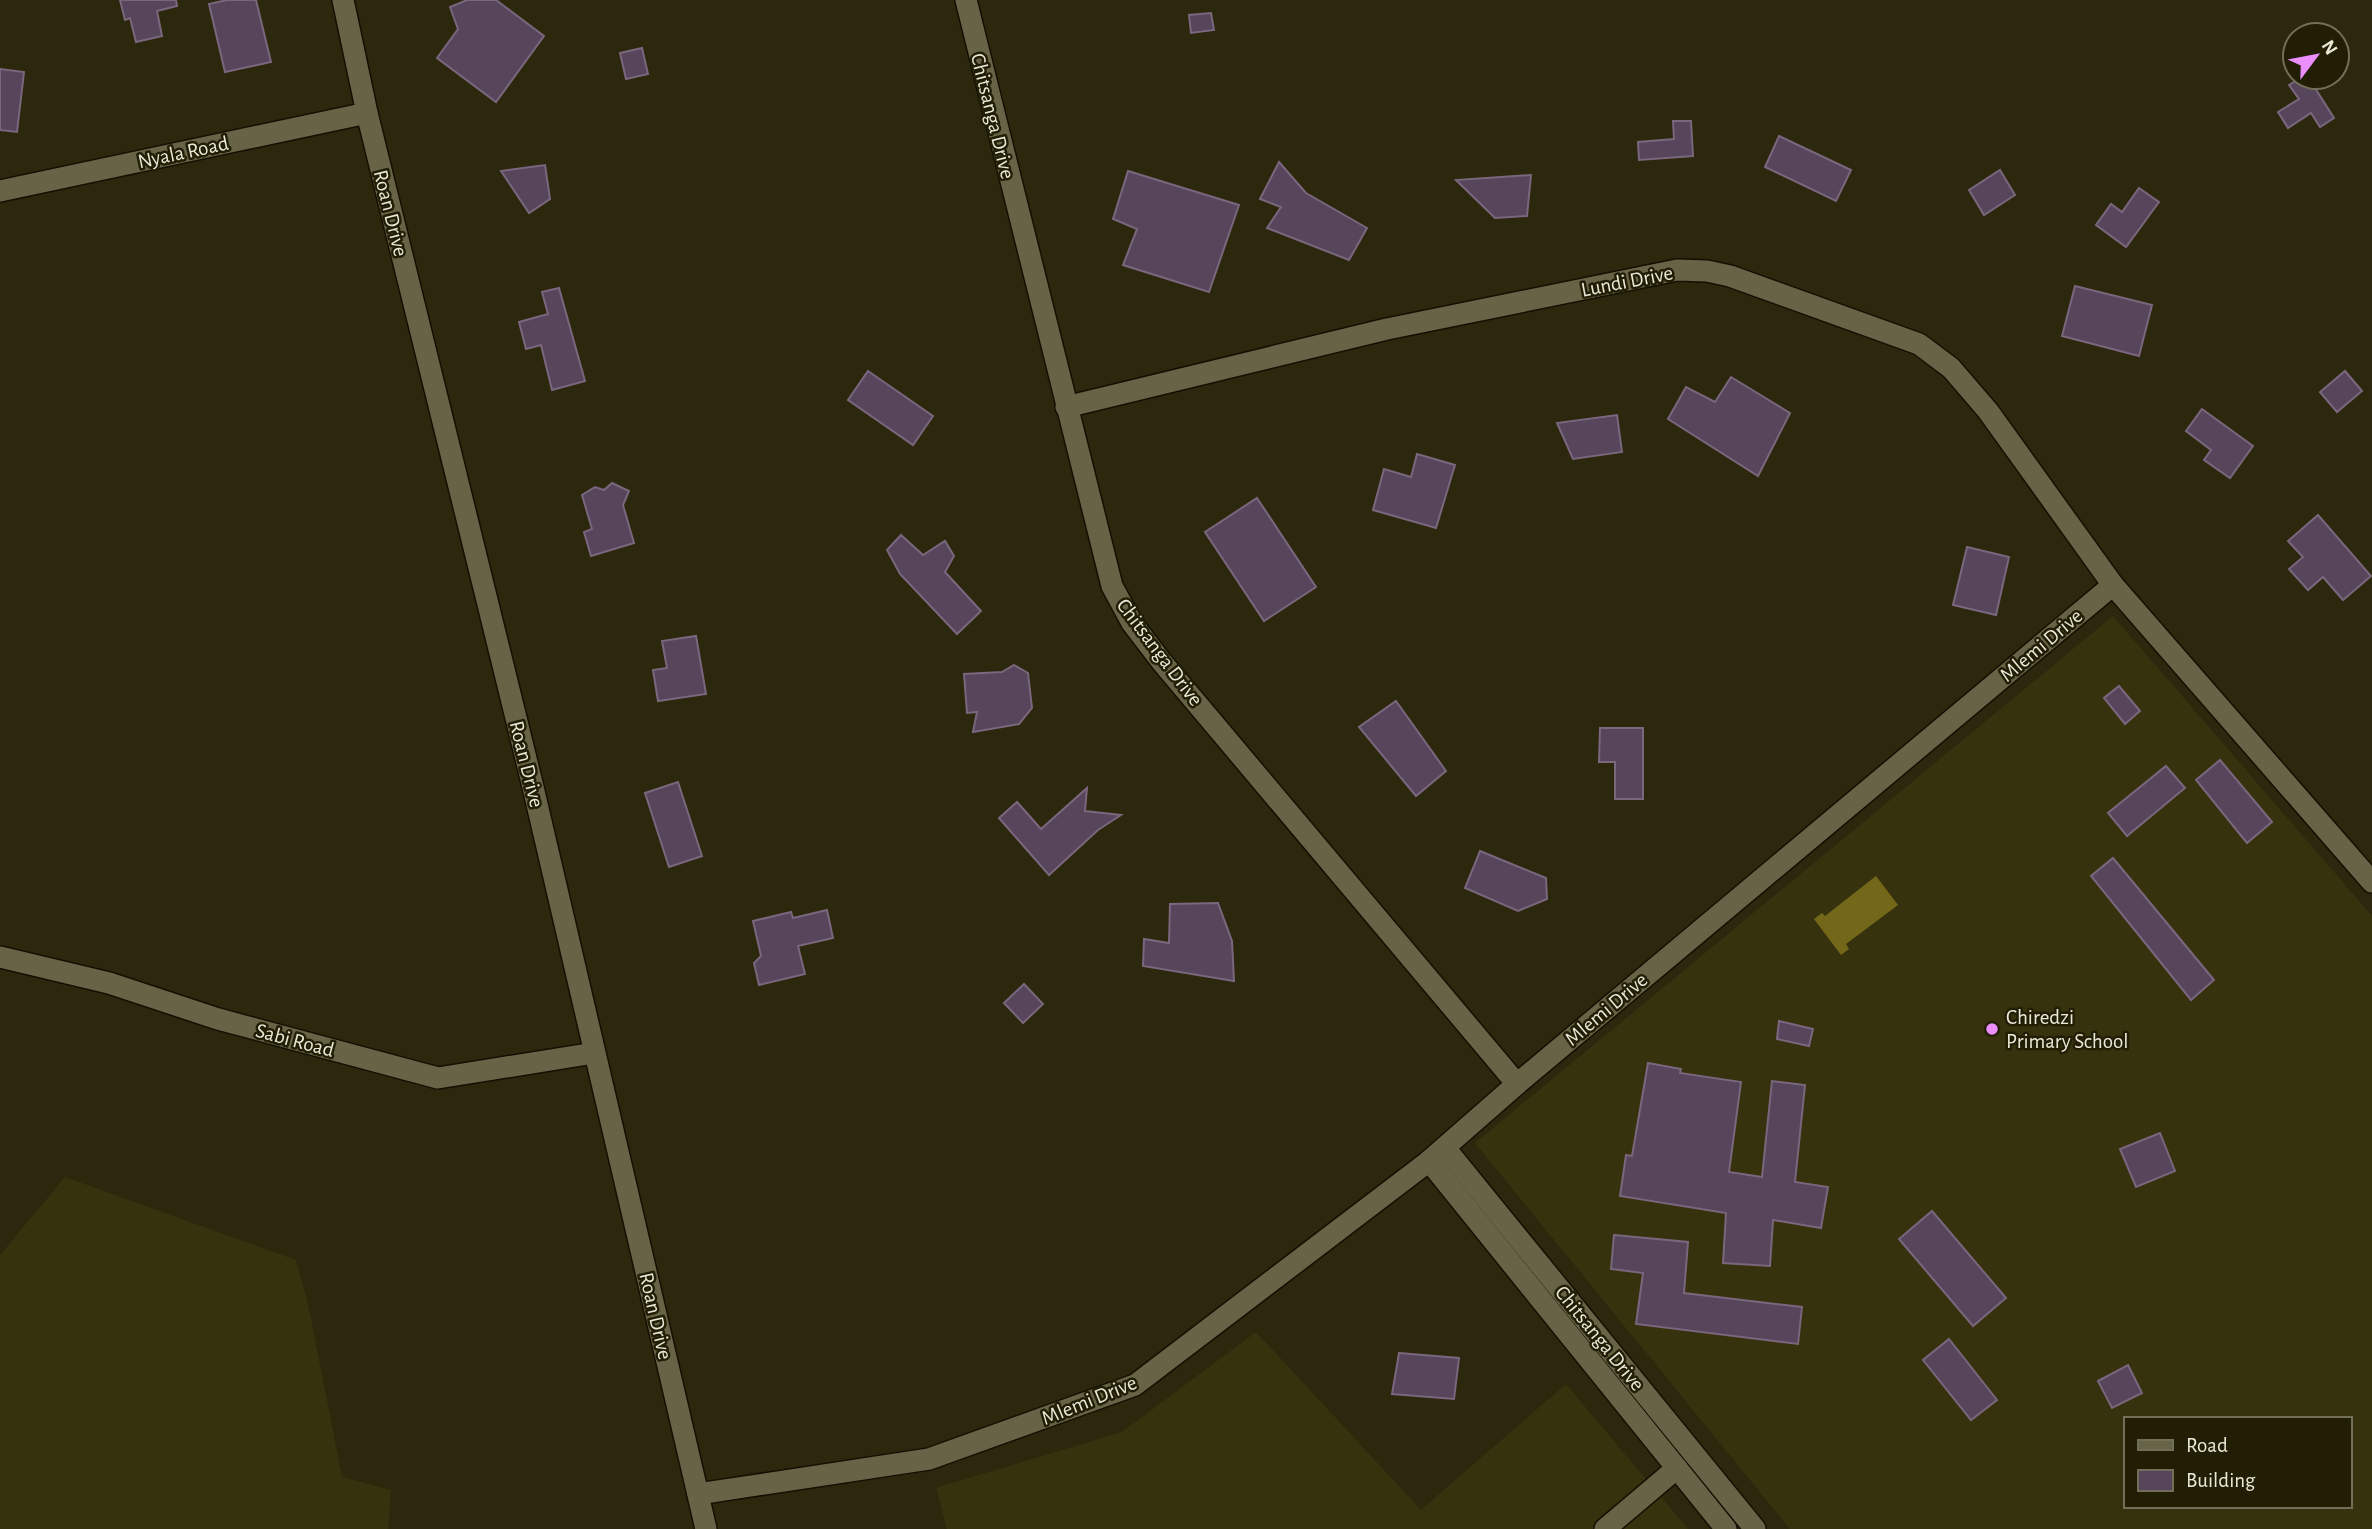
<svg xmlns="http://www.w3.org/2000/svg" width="2372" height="1529" font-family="'Alegreya Sans',sans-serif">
<rect width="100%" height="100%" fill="#2c280d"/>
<g fill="#37320e" fill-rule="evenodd">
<path d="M2113 616 2372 916V1529H1790L1475 1143ZM2125 1419H2349V1506H2125Z"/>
<polygon points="65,1177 296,1260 308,1304 342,1477 391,1490 388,1529 0,1529 0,1255"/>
<polygon points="1256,1332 1421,1510 1566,1384 1688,1529 947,1529 936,1488 1122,1432"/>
</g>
<polygon fill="#736819" points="1876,876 1898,905 1846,944 1849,949 1841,955 1814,919 1822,913 1825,916"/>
<g fill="#57455b" stroke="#7a667d" stroke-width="2">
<polygon points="120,0 176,0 177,6 157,11 162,36 136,42 130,18 125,20"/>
<polygon points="227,0 256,0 271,62 225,72 209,4"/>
<polygon points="467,0 496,0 544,36 496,102 437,58 458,29 450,7"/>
<polygon points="1211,13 1214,30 1191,33 1189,15"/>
<polygon points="642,48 648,74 626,79 620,53"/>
<polygon points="0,69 24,72 17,132 0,130"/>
<polygon points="2302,77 2308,77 2334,118 2320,127 2311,113 2288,128 2278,112 2299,99 2289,85"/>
<polygon points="1673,121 1691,121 1693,156 1639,160 1638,142 1674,139"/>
<polygon points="1779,136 1851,170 1836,201 1765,167"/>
<polygon points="1279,162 1306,193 1367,228 1349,260 1267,228 1281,207 1260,199"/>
<polygon points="545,165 550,199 529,213 501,171"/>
<polygon points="2000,170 2015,195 1984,215 1969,190"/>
<polygon points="1128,171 1239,205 1209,292 1123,265 1137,229 1113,219"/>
<polygon points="1531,175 1527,216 1495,218 1456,180"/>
<polygon points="2139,188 2159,202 2126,247 2096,225 2111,204 2122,212"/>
<polygon points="2075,286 2152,305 2139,356 2062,336"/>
<polygon points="559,288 585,381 552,390 541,345 526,349 519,322 548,314 542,292"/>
<polygon points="868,371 933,416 913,445 848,400"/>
<polygon points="2345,371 2362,391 2337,412 2320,392"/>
<polygon points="1731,377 1790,413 1758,476 1668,419 1686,387 1715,402"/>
<polygon points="2202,409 2253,446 2230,478 2204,460 2211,450 2186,431"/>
<polygon points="1617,415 1622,452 1573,459 1557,423"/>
<polygon points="1417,454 1455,465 1436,528 1373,510 1384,469 1411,477"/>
<polygon points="612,483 629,491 623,505 634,543 591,556 584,532 592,529 582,495 595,487 604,490"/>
<polygon points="1257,498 1316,587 1264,621 1205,532"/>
<polygon points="2318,515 2371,576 2343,600 2323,577 2308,590 2289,569 2303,557 2288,541"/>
<polygon points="901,535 923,555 945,541 954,556 945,572 981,611 957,634 900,574 887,550"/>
<polygon points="1967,547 2009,557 1996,615 1953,605"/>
<polygon points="696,636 706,694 658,701 653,670 667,668 662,641"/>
<polygon points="1014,665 1028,673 1032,708 1019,724 973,732 977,712 967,713 964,674 1002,672"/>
<polygon points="2119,686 2140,711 2125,724 2104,698"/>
<polygon points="1396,701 1446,771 1416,796 1359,727"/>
<polygon points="1600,728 1643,728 1643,799 1615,799 1615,762 1599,762"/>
<polygon points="2220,760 2272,822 2247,843 2196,780"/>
<polygon points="2166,766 2185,788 2127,836 2108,813"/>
<polygon points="678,782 702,856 669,867 645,793"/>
<polygon points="1087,788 1085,811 1121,815 1098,830 1049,875 999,818 1017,802 1041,829"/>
<polygon points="1480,851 1546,878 1547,899 1518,911 1465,888"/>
<polygon points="2113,858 2214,980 2191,1000 2091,876"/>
<polygon points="1218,903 1232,941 1234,981 1143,966 1144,939 1169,943 1170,904"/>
<polygon points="827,910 833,938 798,946 805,974 759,985 754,963 761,956 753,921 791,912 793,918"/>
<polygon points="1024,984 1043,1004 1023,1023 1004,1003"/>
<polygon points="1779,1021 1813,1029 1809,1046 1777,1039"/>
<polygon points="1648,1063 1681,1069 1680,1073 1741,1082 1729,1172 1762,1177 1772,1081 1805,1085 1795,1182 1828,1187 1821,1228 1773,1220 1770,1266 1723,1263 1726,1213 1620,1196 1626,1155 1632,1156"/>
<polygon points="2160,1133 2175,1171 2136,1187 2120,1149"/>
<polygon points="1932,1211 2006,1298 1973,1326 1899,1239"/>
<polygon points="1614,1235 1688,1242 1684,1293 1802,1307 1798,1344 1636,1324 1643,1273 1611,1269"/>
<polygon points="1949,1339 1997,1400 1971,1420 1923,1360"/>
<polygon points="1399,1353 1459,1358 1454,1399 1392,1394"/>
<polygon points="2128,1365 2142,1393 2112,1408 2098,1381"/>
</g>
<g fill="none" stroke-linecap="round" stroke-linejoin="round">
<defs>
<g id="minor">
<polyline points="343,0 367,113 533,787 706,1529"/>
<polyline points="966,0 1112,586 1132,623 1161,661 1517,1084"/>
<polyline points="0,191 367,113"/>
<polyline points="1066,407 1387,329 1677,270 1707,271 1730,276 1919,344 1951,368 1988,411 2113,585"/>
<polyline points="0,957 109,983 218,1019 438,1078 594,1053"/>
<polyline points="1445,1148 1755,1529"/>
<polyline points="1429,1161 1726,1529"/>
<polyline points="698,1494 929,1459 1135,1385 1429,1161 1517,1084 2113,585 2372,882"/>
<polyline points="1605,1529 1677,1468"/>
</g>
</defs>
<use href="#minor" stroke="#141000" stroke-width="24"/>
<use href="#minor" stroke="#676347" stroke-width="21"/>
</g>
<circle fill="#ea8dfd" stroke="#221e04" stroke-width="2.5" cx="1992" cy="1029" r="7"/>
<g text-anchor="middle" stroke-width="5" stroke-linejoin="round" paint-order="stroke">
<g font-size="21" fill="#eae8d8" stroke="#221e04">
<text transform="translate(993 116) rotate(76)" y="7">Chitsanga Drive</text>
<text transform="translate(183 152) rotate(-12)" y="7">Nyala Road</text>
<text transform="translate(391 213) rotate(76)" y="7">Roan Drive</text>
<text transform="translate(1627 281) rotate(-11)" y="7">Lundi Drive</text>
<text transform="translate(2041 645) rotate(-40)" y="7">Mlemi Drive</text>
<text transform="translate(1160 652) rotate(53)" y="7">Chitsanga Drive</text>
<text transform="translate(527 764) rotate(76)" y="7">Roan Drive</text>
<text transform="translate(1606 1009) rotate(-40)" y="7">Mlemi Drive</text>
<text transform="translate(295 1040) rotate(15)" y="7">Sabi Road</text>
<text transform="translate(656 1316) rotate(77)" y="7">Roan Drive</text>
<text transform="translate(1600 1338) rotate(51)" y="7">Chitsanga Drive</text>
<text transform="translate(1089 1400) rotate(-22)" y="7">Mlemi Drive</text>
</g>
<g font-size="21" fill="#eae8d8" stroke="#221e04" text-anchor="start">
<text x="2006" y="1024">Chiredzi<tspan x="2006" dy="24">Primary School</tspan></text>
</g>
</g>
<rect x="2124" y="1417" width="228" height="91" fill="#221e04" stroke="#726f59" stroke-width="2"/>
<rect x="2138" y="1440" width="35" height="10" fill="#676347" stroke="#726f59" stroke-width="2"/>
<text x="2186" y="1452" font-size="21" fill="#eae8d8">Road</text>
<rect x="2138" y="1470" width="35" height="21" fill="#57455b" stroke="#726f59" stroke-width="2"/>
<text x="2186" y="1487" font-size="21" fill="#eae8d8">Building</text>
<g transform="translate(2316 56) rotate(58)"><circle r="33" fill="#221e04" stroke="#726f59" stroke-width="2"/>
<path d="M0-5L12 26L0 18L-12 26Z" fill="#ea8dfd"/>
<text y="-10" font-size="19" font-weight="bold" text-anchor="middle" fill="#eae8d8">N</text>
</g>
</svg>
